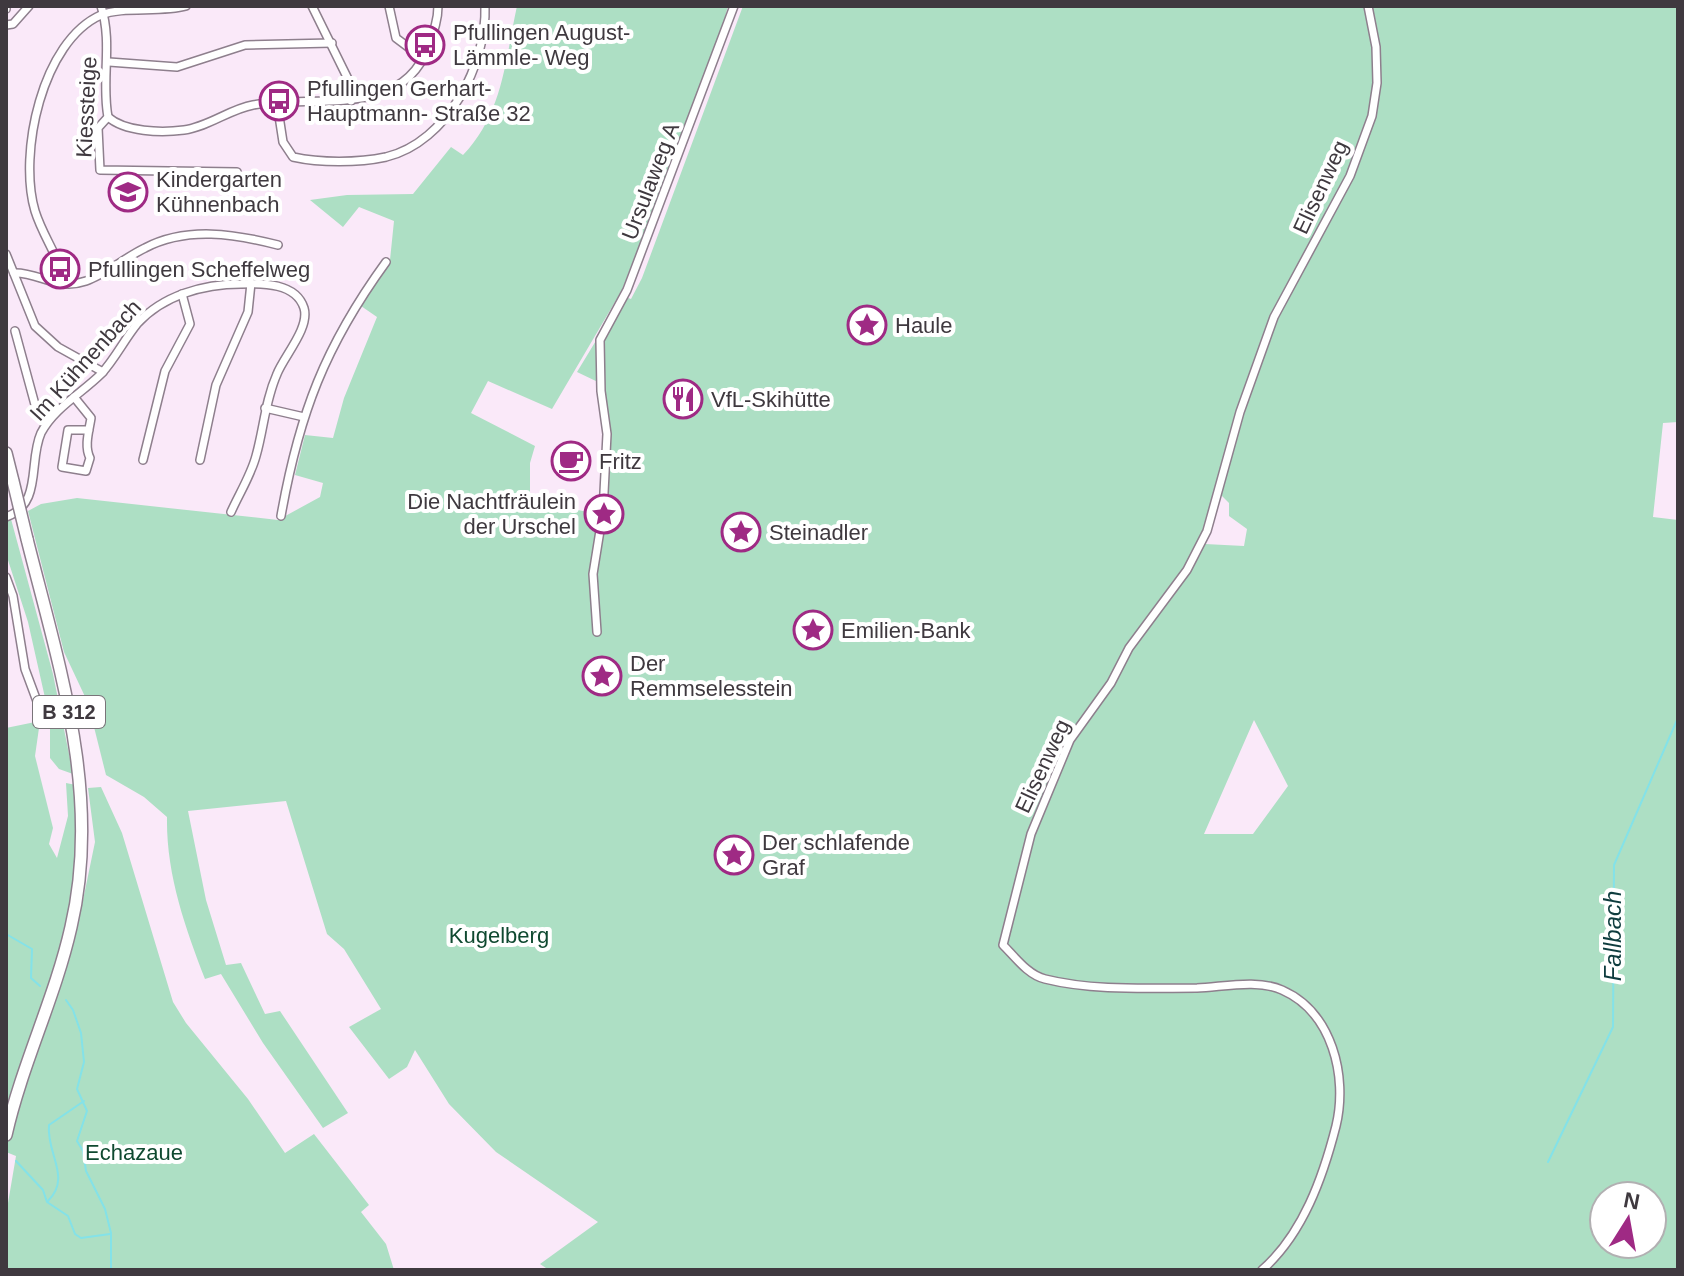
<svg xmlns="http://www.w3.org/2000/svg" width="1684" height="1276" font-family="Arial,sans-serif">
<rect width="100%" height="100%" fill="#fae9f9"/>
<g fill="#addfc4" fill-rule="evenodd">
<path d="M517 6H728L720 36 622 290 552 409 488 381 471 413 535 446 530 463V500L602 515 607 434 600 383 577 372 623 296 631 299 642 278 743 6H1678V422L1663 423 1653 517 1678 520V1270H549L540 1264 598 1222 496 1152 449 1104 415 1050 407 1067 389 1079 349 1027 381 1009 344 949 327 934 286 801 188 811 206 900 226 965 241 963 265 1014 280 1011 348 1113 323 1128 263 1043 221 974 205 979C185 927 166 874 167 817L144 797 106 775 88 703 64 652 28 511 41 504 77 498 278 520 320 497 323 483 295 475 305 435 333 438 344 398 377 317 361 306 390 260 394 221 359 207 343 227 310 200 347 195 413 194 451 147 463 155C503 113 505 61 517 6ZM1219 478 1225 481 1221 495 1229 503V516L1247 529 1244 546 1205 544 1189 571 1184 567 1205 527ZM1254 720 1288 786 1253 834H1204ZM1604 1196H1652V1244H1604Z"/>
<polygon points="11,519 53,674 73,774 59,769 50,758 50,720 28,622 6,554 6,521"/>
<polygon points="40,721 35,756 53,828 49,844 57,858 68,816 66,783 76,785 80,832 73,888 82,905 95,842 88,788 101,787 122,833 173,1002 186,1023 248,1099 285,1153 314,1134 369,1205 361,1212 386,1244 394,1270 6,1270 8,1203 16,1156 6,1152 6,728"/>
</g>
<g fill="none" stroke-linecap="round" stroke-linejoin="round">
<g stroke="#84e2e8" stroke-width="2">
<polyline points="6,934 32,949 31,978 40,986"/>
<polyline points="66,1000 73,1010 81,1033 84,1062 77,1089 87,1111 77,1141 83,1151 86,1171 105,1209 111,1233 111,1270"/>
<polyline points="16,1161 43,1190 47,1202 68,1216 75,1234 81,1238 110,1234"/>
<polyline points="1548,1162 1613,1027 1614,865 1677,720 1678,707"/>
<path d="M48 1201C72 1177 46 1154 49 1125L84 1101"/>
</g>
<defs>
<g id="minor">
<path d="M101 6C113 43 101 80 108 117L98 128 100 170 237 172"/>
<polyline points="312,6 348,79 351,101"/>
<polyline points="389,6 396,38 424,59"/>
<polyline points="6,9 6,6"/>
<polyline points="6,25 13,24 29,6"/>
<polyline points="109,62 177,67 245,45 332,43"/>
<path d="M277 103 283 142 293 157C320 163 358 163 386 157 448 142 487 64 485 6"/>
<path d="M108 117C125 132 161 133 184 130 208 127 230 109 253 105 312 94 402 120 428 47 433 33 438 21 438 6"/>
<polyline points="6,254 35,326 58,347 103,372"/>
<path d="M14 273C39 272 57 291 86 281 106 274 126 257 145 248 187 226 235 234 278 245"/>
<path d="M65 284C60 258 43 237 35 211 18 154 42 41 101 15 122 6 161 13 186 6"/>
<polyline points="15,331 37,412 48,421"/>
<path d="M74 397 91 418C89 431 84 446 90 458L86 471 62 467 68 430H89"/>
<polyline points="265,408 304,417"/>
<polyline points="143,460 165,371 190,324 182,294"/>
<polyline points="200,460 216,385 248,312 251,283"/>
<path d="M281 516C299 414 325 346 386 262"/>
<path d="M6 517C43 504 28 462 41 433 54 408 82 393 101 374 115 359 124 340 137 324 163 295 204 284 241 284 263 283 296 283 304 308 310 328 284 356 277 374 265 401 264 428 256 456 251 475 239 494 231 512"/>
<polyline points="6,577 13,596 25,669 44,720"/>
<polyline points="597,632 593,574 603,512 607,434 601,391 600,340 627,290 734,6"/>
<path d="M1262 1270C1303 1234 1323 1177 1336 1126 1348 1076 1332 1012 1282 990 1257 979 1223 987 1197 988 1148 988 1093 991 1045 979 1028 975 1015 957 1003 945L1031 834 1070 740 1111 683 1129 648 1187 570 1207 531 1240 412 1274 317 1350 176 1372 116 1377 83 1376 47 1368 6"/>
</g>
<g id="primary">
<polyline points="6,453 13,481"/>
<path d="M6 1135C22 1064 55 998 71 927 102 796 59 666 27 539"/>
</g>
</defs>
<use href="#minor" stroke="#8e7f8d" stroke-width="10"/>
<use href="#primary" stroke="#8e7f8d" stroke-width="14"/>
<use href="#minor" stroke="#fff" stroke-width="7"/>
<use href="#primary" stroke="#fff" stroke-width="11"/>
<defs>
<polyline id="primary-bridge" points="13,481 27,539"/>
</defs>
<use href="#primary-bridge" stroke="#8e7f8d" stroke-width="14" stroke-linecap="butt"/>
<use href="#primary-bridge" stroke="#fff" stroke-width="11"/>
</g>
<defs>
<symbol id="bus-ring" viewBox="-11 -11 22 22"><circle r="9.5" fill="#fff" stroke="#9f2a84" stroke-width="1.5"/><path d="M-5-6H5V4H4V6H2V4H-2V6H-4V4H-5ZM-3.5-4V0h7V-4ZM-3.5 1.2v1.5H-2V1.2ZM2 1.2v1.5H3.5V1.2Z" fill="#9f2a84"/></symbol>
<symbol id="school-ring" viewBox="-11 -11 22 22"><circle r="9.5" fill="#fff" stroke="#9f2a84" stroke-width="1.5"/><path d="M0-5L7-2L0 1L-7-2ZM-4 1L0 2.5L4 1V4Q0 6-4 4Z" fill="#9f2a84"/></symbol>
<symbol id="sight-ring" viewBox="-11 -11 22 22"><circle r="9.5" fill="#fff" stroke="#9f2a84" stroke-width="1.5"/><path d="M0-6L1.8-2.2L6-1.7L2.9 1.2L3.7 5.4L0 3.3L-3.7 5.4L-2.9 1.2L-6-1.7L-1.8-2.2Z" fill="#9f2a84"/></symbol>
<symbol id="restaurant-ring" viewBox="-11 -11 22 22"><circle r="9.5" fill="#fff" stroke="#9f2a84" stroke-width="1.5"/><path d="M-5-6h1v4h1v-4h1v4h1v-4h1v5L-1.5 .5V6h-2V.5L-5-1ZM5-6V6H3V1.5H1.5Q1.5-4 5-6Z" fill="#9f2a84"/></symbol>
<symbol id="cafe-ring" viewBox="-11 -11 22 22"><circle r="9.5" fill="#fff" stroke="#9f2a84" stroke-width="1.5"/><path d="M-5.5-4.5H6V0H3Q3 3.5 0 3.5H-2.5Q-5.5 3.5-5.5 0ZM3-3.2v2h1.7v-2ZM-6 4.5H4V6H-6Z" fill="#9f2a84"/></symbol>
</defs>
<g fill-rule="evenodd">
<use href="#bus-ring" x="403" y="23" width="44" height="44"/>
<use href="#bus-ring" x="257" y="79" width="44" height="44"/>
<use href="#school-ring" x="106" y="170" width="44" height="44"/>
<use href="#bus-ring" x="38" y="247" width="44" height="44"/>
<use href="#sight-ring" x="845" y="303" width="44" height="44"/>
<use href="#restaurant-ring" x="661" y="377" width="44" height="44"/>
<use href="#cafe-ring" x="549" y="439" width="44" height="44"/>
<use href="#sight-ring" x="582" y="492" width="44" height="44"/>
<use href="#sight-ring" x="719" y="510" width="44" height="44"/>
<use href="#sight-ring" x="791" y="608" width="44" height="44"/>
<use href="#sight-ring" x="580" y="654" width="44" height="44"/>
<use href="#sight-ring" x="712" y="833" width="44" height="44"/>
</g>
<g text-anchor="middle" stroke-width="8" stroke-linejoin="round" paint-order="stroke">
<rect fill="#fff" stroke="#797479" stroke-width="2" x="33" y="696" width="72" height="32" rx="6"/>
<g font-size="20" font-weight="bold" fill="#3f393f">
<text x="69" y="719">B 312</text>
</g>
<g font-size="22" fill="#3f393f" stroke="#fff" text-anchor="start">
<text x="453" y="40">Pfullingen August-<tspan x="453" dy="25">Lämmle- Weg</tspan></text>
<text x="307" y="96">Pfullingen Gerhart-<tspan x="307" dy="25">Hauptmann- Straße 32</tspan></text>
<text x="156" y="187">Kindergarten<tspan x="156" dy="25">Kühnenbach</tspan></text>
<text x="88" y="277">Pfullingen Scheffelweg</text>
<text x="895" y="333">Haule</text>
<text x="711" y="407">VfL-Skihütte</text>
<text x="599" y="469">Fritz</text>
<text x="576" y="509" text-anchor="end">Die Nachtfräulein<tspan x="576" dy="25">der Urschel</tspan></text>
<text x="769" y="540">Steinadler</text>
<text x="841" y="638">Emilien-Bank</text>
<text x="630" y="671">Der<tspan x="630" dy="25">Remmselesstein</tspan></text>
<text x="762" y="850">Der schlafende<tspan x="762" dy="25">Graf</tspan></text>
</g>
<g font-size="22" fill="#3f393f" stroke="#fff">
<text transform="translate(86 107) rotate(-87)" y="8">Kiessteige</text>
<text transform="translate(650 181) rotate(-69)" y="8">Ursulaweg A</text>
<text transform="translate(1320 187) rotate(-65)" y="8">Elisenweg</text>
<text transform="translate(85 360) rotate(-48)" y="8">Im Kühnenbach</text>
<text transform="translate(1042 766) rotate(-65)" y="8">Elisenweg</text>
</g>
<g font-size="22" fill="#0f4930" stroke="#fff">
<text x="499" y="943">Kugelberg</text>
<text x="134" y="1160">Echazaue</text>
</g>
<g font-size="24" font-style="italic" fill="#0e3c3e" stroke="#fff">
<text transform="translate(1613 936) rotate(-90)" y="8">Fallbach</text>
</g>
</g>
<rect width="1684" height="1276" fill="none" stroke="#3f393f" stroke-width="16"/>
<g transform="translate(1628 1220) rotate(11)"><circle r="38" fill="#ffffff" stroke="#b2b0b2" stroke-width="2"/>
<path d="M0-6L14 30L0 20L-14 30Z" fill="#9f2a84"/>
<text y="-12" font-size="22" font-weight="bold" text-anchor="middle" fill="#3f393f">N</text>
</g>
</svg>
